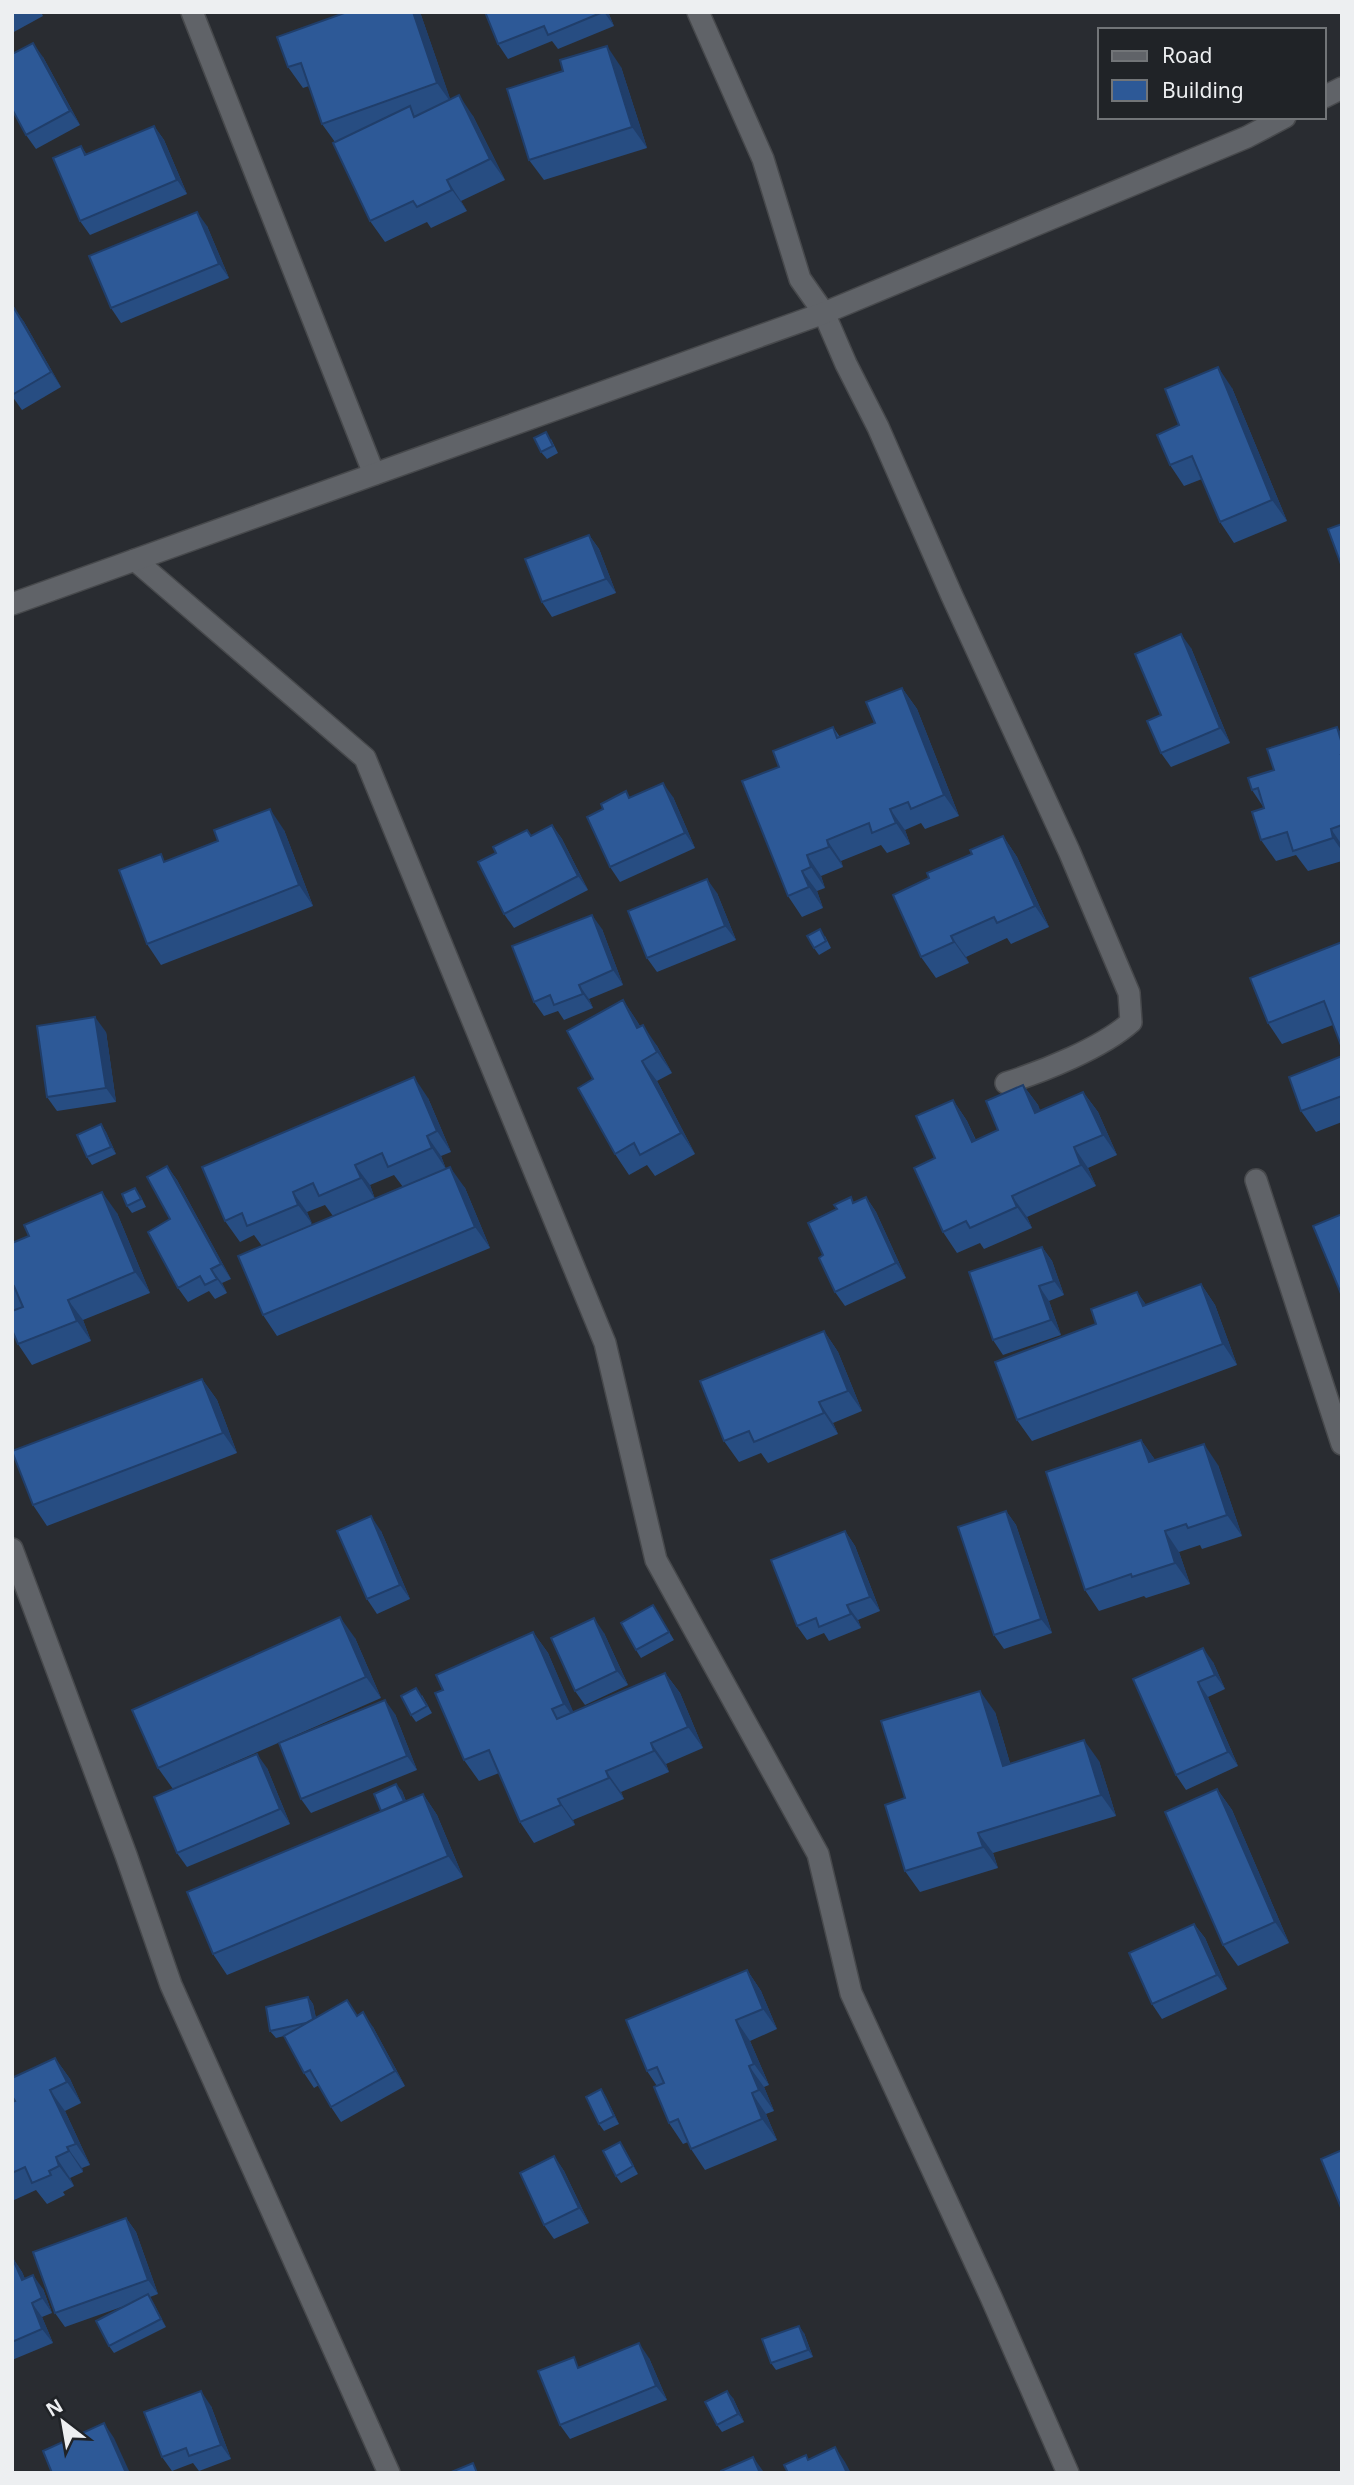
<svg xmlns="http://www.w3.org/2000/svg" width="1354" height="2485" font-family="'Noto Sans',sans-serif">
<rect width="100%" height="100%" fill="#292c31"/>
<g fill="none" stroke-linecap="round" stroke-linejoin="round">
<defs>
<g id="street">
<polyline points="192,12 374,474"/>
<path d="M698 12 763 159 800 279 824 313 846 364 878 427 952 596 1069 851 1129 993 1131 1022C1102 1048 1044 1071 1006 1083"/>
<polyline points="1324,97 1342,88"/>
<polyline points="135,560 365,758 605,1343 656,1560 818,1854 851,1993 991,2297 1068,2473"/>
<polyline points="12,604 824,313 1247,137 1285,117"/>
<polyline points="1256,1180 1342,1444"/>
<polyline points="12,1549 126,1855 171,1985 389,2473"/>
</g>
</defs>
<use href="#street" stroke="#47494c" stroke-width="24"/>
<use href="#street" stroke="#606368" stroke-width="21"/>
</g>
<g fill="#274d82" fill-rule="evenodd">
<polygon points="12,12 41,12 43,16 12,33"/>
<polygon points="420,12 450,99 473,116 505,180 461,201 467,211 431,228 427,222 385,242 370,221 335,142 322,124 309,86 303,88 288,67"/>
<polygon points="485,12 608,12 614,26 558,49 552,41 508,59 498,44"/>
<polygon points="43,57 80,125 36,149 26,135"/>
<polygon points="621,67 647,148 544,180 529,160 563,71"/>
<polygon points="154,126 164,140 187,194 90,235 80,221 81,146 87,155"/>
<polygon points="207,226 229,278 121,323 111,308"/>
<polygon points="14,308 24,322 61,387 22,410 12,396"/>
<polygon points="1232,388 1287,521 1234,543 1220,522 1202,479 1184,486 1170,465 1179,425"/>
<polygon points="551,439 558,453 547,459 541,452"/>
<polygon points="589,535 599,549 616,593 552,617 542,602"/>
<polygon points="1191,648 1230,743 1171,767 1161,753 1161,715"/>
<polygon points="902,688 917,709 959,816 925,829 921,823 905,830 910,844 887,853 881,845 841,861 843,867 821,876 825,888 817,891 823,908 802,917 788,896 779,767 833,727 840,737 875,723"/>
<polygon points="1342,734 1342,861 1308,871 1296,855 1276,861 1261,840 1264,808 1252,790 1274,770"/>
<polygon points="630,797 673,797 695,848 620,882 610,867"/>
<polygon points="552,825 562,839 588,890 514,928 504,914 496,853"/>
<polygon points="284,830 313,906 161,965 147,944"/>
<polygon points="1003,836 1017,857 1049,927 1011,944 1007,938 966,957 969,963 936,978 921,957 929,878"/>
<polygon points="717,893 736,940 657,972 647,958"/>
<polygon points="602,929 623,985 589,999 593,1008 564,1020 558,1011 544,1016 534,1002"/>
<polygon points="825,936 831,948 819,955 814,948"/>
<polygon points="1342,942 1333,1025 1282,1044 1268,1023"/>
<polygon points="623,1000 640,1026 657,1046 672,1073 657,1081 695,1154 655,1176 647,1165 629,1175 615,1154 593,1079"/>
<polygon points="106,1032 116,1102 57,1111 47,1097"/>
<polygon points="1342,1056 1342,1122 1316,1132 1301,1111"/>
<polygon points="1023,1085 1038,1105 1040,1111 1083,1092 1098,1112 1117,1155 1088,1168 1096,1186 1027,1217 1032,1228 984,1249 980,1243 957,1253 943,1232 935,1158 953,1100 967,1121 976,1140 998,1130"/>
<path d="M428 1098 451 1152 441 1156 446 1169 465 1188 490 1248 277 1336 263 1315 262 1246 254 1235 240 1242 225 1221ZM394 1175 403 1187 375 1199 370 1185ZM325 1205 333 1216 312 1225 307 1212Z"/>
<polygon points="101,1124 106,1132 116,1154 92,1165 87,1157"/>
<polygon points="167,1166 177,1180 231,1279 222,1283 227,1293 215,1299 209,1291 188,1302 178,1288 170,1219"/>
<polygon points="140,1195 146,1207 132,1213 127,1206"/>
<polygon points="866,1197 876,1212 906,1278 845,1306 835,1292 823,1255 854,1203"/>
<polygon points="117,1213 150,1293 83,1320 91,1341 32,1365 18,1344 12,1330 12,1243"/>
<polygon points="1042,1247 1052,1261 1064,1295 1049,1301 1061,1335 1003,1355 993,1340"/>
<polygon points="1201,1284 1215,1305 1237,1365 1032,1441 1017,1420 1096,1324 1137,1292 1146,1305"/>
<polygon points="824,1331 838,1352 862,1411 833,1423 838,1434 768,1463 761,1453 739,1462 724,1441"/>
<polygon points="202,1379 217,1400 237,1453 47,1526 33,1505"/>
<polygon points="1141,1440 1155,1460 1218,1465 1242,1536 1202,1549 1200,1545 1179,1552 1190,1584 1146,1598 1144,1596 1099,1611 1085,1590"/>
<polygon points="1006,1511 1016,1525 1052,1633 1004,1649 994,1635"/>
<polygon points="381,1531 410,1599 377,1614 367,1599"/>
<polygon points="845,1531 855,1546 880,1611 858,1620 861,1628 829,1641 824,1633 807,1640 797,1626"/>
<polygon points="653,1605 674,1640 641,1658 636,1650"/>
<polygon points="533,1632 548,1653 573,1712 665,1673 680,1693 703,1748 666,1764 669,1772 621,1792 624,1799 573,1820 575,1825 534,1843 520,1822 499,1773 479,1781 464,1760 443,1690"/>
<polygon points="604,1633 628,1685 585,1705 575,1691"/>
<polygon points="355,1638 381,1698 173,1789 158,1768"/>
<polygon points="1213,1662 1225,1689 1208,1697 1238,1766 1186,1790 1176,1775 1133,1679"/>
<polygon points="422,1695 432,1713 416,1722 411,1715"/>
<polygon points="995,1712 1010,1763 1099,1761 1116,1816 993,1853 998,1868 920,1892 905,1871 905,1798"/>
<polygon points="395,1714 417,1770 311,1813 301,1799"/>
<polygon points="267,1768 290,1824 187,1867 177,1853"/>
<polygon points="1217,1789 1232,1810 1289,1943 1238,1966 1223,1945"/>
<polygon points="402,1791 406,1801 423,1794 437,1815 463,1877 227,1975 213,1954 381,1811"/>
<polygon points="1194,1924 1205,1938 1227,1989 1162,2019 1152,2004"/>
<polygon points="747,1970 761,1991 777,2029 750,2041 769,2085 764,2087 774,2111 766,2114 777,2140 705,2170 691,2149 688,2142 683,2144 669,2123 657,2086 647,2071"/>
<polygon points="308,1997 313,2004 316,2018 358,2015 373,2027 405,2086 341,2122 331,2107 319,2085 314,2088 304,2073 284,2036 276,2038 270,2031"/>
<polygon points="55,2058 70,2079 81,2103 65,2111 90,2165 82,2168 83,2172 70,2178 74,2186 63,2192 65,2195 47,2204 36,2190 12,2201 12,2102 15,2101"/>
<polygon points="601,2089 606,2097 619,2124 604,2131 599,2124"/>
<polygon points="625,2150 638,2174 621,2183 616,2176"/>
<polygon points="554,2156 564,2171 589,2223 554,2239 544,2225"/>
<polygon points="126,2218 136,2232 158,2294 150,2297 166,2327 114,2353 109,2346 127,2305 65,2327 55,2313"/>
<polygon points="12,2257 22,2272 25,2279 43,2289 52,2313 42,2317 53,2343 12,2360"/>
<polygon points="804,2333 813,2357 776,2370 771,2363"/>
<polygon points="649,2358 667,2400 570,2439 560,2425 581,2367"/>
<polygon points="733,2398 744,2422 722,2432 717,2425"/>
<polygon points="211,2406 231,2459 199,2471 193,2463 172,2471 162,2457"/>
</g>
<g fill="#203e6a">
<polygon points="413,12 420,12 452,104 437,83"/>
<polygon points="604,12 608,12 614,26"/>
<polygon points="33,43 43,57 80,125 70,111"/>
<polygon points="607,46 621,67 647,148 632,127"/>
<polygon points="459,95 473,116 505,180 490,159"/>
<polygon points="154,126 164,140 187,194 177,180"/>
<polygon points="447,180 461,201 467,211 452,190"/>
<polygon points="197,212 207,226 229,278 219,264"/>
<polygon points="14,308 24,322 61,387 51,372"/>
<polygon points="1218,367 1232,388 1287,521 1272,500"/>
<polygon points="589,535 599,549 616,593 606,579"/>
<polygon points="1181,634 1191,648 1230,743 1220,728"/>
<polygon points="902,688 917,709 959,816 944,795"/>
<polygon points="1337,727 1342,734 1342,744"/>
<polygon points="663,783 673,797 695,848 685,833"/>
<polygon points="270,809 284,830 313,906 299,885"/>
<polygon points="890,809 905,830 910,844 896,823"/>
<polygon points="552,825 562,839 588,890 578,876"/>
<polygon points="1331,829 1342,845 1342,851 1333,838"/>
<polygon points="1003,836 1017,857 1049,927 1035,906"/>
<polygon points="827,840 841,861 843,867 829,847"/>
<polygon points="807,855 821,876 825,888 811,867"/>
<polygon points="802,871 817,891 823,908 809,887"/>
<polygon points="707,879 717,893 736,940 725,926"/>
<polygon points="592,915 602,929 623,985 613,970"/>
<polygon points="951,936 966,957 969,963 954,942"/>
<polygon points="579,985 589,999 593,1008 583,994"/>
<polygon points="623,1000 637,1021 652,1048 637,1028"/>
<polygon points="95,1017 106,1032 116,1102 106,1088"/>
<polygon points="643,1025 657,1046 672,1073 657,1052"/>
<polygon points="642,1061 657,1081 695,1154 681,1133"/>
<polygon points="414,1077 428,1098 451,1152 437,1131"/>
<polygon points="1023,1085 1038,1105 1050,1134 1035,1113"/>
<polygon points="1083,1092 1098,1112 1117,1155 1103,1135"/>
<polygon points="953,1100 967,1121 986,1163 972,1142"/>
<polygon points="101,1124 106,1132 116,1154 111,1147"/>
<polygon points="427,1136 441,1156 446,1169 432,1148"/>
<polygon points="1074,1147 1088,1168 1096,1186 1081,1165"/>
<polygon points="355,1165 370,1185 375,1199 361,1178"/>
<polygon points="167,1166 177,1180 231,1279 221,1264"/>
<polygon points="450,1167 465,1188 490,1248 475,1227"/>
<polygon points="102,1192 117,1213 150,1293 135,1272"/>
<polygon points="293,1192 307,1212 313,1225 298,1205"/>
<polygon points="1012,1196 1027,1217 1032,1228 1017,1207"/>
<polygon points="866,1197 876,1212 906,1278 896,1263"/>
<polygon points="1042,1247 1052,1261 1064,1295 1054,1281"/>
<polygon points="211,1269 222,1283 227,1293 217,1279"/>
<polygon points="1201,1284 1215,1305 1237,1365 1223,1344"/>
<polygon points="1039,1286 1049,1301 1061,1335 1051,1320"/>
<polygon points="1137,1292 1152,1313 1143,1306"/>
<polygon points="68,1300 83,1320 91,1341 77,1321"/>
<polygon points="824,1331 838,1352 862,1411 848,1391"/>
<polygon points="202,1379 217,1400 237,1453 223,1433"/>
<polygon points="819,1402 833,1423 838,1434 824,1413"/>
<polygon points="1141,1440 1156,1461 1149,1462"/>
<polygon points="1204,1444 1218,1465 1242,1536 1227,1515"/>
<polygon points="1006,1511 1016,1525 1052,1633 1041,1619"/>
<polygon points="371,1516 381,1531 410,1599 400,1585"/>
<polygon points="845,1531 855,1546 880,1611 870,1597"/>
<polygon points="1165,1531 1179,1552 1190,1584 1175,1563"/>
<polygon points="847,1605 858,1620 861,1628 851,1614"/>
<polygon points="340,1617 355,1638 381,1698 366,1677"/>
<polygon points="594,1618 604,1633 628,1685 617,1671"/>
<polygon points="533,1632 548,1653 579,1725 564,1704"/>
<polygon points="1203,1648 1213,1662 1225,1689 1215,1675"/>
<polygon points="665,1673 680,1693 703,1748 688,1727"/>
<polygon points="1198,1682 1208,1697 1238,1766 1228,1752"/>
<polygon points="980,1691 995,1712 1017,1787 1003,1766"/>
<polygon points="385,1700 395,1714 417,1770 407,1756"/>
<polygon points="1084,1740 1099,1761 1116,1816 1101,1795"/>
<polygon points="651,1743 666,1764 669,1772 654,1751"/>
<polygon points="257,1754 267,1768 290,1824 280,1809"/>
<polygon points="606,1771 621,1792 624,1799 609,1778"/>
<polygon points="396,1784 402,1791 409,1809 404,1801"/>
<polygon points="1217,1789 1232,1810 1289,1943 1275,1922"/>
<polygon points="423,1794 437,1815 463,1877 448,1856"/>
<polygon points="558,1799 573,1820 575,1825 561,1805"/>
<polygon points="978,1833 993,1853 998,1868 983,1847"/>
<polygon points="1194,1924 1205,1938 1227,1989 1217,1975"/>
<polygon points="747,1970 761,1991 777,2029 763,2009"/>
<polygon points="308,1997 313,2004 318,2029 313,2021"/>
<polygon points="363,2012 373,2027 405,2086 395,2071"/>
<polygon points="736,2020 750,2041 769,2085 754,2064"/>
<polygon points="55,2058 70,2079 81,2103 67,2082"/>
<polygon points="749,2066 764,2087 774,2111 759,2090"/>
<polygon points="601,2089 606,2097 619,2124 614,2116"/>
<polygon points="50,2090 65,2111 90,2165 76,2144"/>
<polygon points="752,2093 766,2114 777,2140 762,2119"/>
<polygon points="620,2142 625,2150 638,2174 633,2166"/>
<polygon points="67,2147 82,2168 83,2172 69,2151"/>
<polygon points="554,2156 564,2171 589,2223 579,2208"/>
<polygon points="56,2157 70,2178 74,2186 59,2166"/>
<polygon points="126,2218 136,2232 158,2294 148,2280"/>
<polygon points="12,2257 22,2272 32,2295 22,2280"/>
<polygon points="33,2275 43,2289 52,2313 42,2298"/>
<polygon points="148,2294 153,2302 166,2327 161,2319"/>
<polygon points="32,2303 42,2317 53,2343 42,2329"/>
<polygon points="799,2326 804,2333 813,2357 808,2350"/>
<polygon points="639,2343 649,2358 667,2400 656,2386"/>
<polygon points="201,2391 211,2406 231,2459 221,2445"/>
<polygon points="727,2391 733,2398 744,2422 738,2414"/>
<polygon points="104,2423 114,2438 130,2473 126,2473"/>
<polygon points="835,2447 845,2462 851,2473 847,2473"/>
<polygon points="753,2457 763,2471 764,2473 760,2473"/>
</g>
<g fill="#2d5997" stroke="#203e6a" stroke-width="2">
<polygon points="347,12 413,12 437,83 322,124 301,63 288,67 277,37"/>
<polygon points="485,12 603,12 548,35 544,26 498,44"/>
<polygon points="33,43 70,111 26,135 12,109 12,54"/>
<polygon points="607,46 632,127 529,160 507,89 563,71 560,60"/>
<polygon points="459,95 490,159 447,180 452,190 417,207 413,201 370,221 333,143 410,106 414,117"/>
<polygon points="154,126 177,180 80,221 53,158 81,146 85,155"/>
<polygon points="197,212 219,264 111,308 89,256"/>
<polygon points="14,308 51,372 12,395 12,309"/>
<polygon points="1218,367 1272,500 1220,522 1192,456 1170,465 1157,435 1179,425 1165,389"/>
<polygon points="546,432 553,446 541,452 534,438"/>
<polygon points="1342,524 1342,567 1328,529"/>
<polygon points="589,535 606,579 542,602 525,559"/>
<polygon points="1181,634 1220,728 1161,753 1147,721 1161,715 1135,654"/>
<polygon points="902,688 944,795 911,809 908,802 890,809 896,823 872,833 869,823 827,840 829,847 807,855 811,867 802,871 809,887 788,896 742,781 779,767 773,751 833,727 837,738 875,723 866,702"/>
<polygon points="1337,727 1342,744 1342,755 1341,755 1342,758 1342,825 1331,829 1333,838 1293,851 1287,832 1261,840 1252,812 1264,808 1258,788 1252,790 1248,778 1274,770 1267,749"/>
<polygon points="663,783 685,833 610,867 587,817 603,809 601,804 626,791 629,798"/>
<polygon points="270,809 299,885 147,944 119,870 161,854 164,862 218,841 214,830"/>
<polygon points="552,825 578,876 504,914 478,862 496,853 493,847 527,830 531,836"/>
<polygon points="1003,836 1035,906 997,923 994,917 951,936 954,942 921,957 893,895 929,878 927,873 972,854 970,850"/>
<polygon points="707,879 725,926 647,958 628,911"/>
<polygon points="592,915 613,970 579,985 583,994 554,1005 550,995 534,1002 512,946"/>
<polygon points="820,929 826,941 814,948 807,936"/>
<polygon points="1342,942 1342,1048 1324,1001 1268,1023 1250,978"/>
<polygon points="623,1000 637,1028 643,1025 657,1052 642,1061 681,1133 640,1155 634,1143 615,1154 578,1088 593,1079 567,1031"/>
<polygon points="95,1017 106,1088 47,1097 37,1026"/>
<polygon points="1342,1056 1342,1096 1301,1111 1289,1077"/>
<polygon points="414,1077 437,1131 427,1136 432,1148 388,1167 382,1153 355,1165 361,1178 319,1196 313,1183 293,1192 298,1205 247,1226 242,1213 225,1221 202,1167"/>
<polygon points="1023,1085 1035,1113 1083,1092 1103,1135 1074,1147 1081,1165 1012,1196 1017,1207 970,1228 966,1221 943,1232 914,1168 935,1158 916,1116 953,1100 972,1142 998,1130 986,1101"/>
<polygon points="101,1124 111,1147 87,1157 77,1135"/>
<polygon points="167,1166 221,1264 211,1269 217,1279 205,1285 200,1276 178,1288 148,1232 170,1219 147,1177"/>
<polygon points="450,1167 475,1227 263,1315 238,1256"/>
<polygon points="135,1188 141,1199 127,1206 122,1194"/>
<polygon points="102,1192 135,1272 68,1300 77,1321 18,1344 12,1330 12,1311 23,1307 14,1286 12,1287 12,1243 29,1236 24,1225"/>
<polygon points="851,1197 853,1203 866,1197 896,1263 835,1292 819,1258 823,1255 808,1223 837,1209 834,1205"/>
<polygon points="1342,1214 1342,1296 1313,1226"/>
<polygon points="1042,1247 1054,1281 1039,1286 1051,1320 993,1340 969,1272"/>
<polygon points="1201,1284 1223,1344 1017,1420 995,1362 1096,1324 1091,1309 1137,1292 1143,1306"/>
<polygon points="824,1331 848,1391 819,1402 824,1413 754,1442 749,1431 724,1441 700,1381"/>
<polygon points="202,1379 223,1433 33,1505 12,1451"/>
<polygon points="1141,1440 1149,1462 1204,1444 1227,1515 1188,1528 1186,1524 1165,1531 1175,1563 1132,1577 1131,1574 1085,1590 1046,1472"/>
<polygon points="1006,1511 1041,1619 994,1635 958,1527"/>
<polygon points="371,1516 400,1585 367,1599 337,1531"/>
<polygon points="845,1531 870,1597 847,1605 851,1614 819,1627 816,1618 797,1626 771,1560"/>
<polygon points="653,1605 669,1632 636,1650 621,1623"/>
<polygon points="340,1617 366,1677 158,1768 132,1710"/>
<polygon points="594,1618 617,1671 575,1691 551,1638"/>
<polygon points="533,1632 564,1704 552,1709 557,1719 665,1673 688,1727 651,1743 654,1751 606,1771 609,1778 558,1799 561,1805 520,1822 489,1750 464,1760 435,1693 443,1690 436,1675"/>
<polygon points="1203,1648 1215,1675 1198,1682 1228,1752 1176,1775 1133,1679"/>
<polygon points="416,1688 427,1706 411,1715 401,1696"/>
<polygon points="980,1691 1003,1766 1084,1740 1101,1795 978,1833 983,1847 905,1871 885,1805 905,1798 881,1721"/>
<polygon points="385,1700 407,1756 301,1799 279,1743"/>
<polygon points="257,1754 280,1809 177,1853 154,1797"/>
<polygon points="396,1784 404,1801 381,1811 374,1794"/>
<polygon points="1217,1789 1275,1922 1223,1945 1165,1812"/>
<polygon points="423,1794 448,1856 213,1954 187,1892"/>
<polygon points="1194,1924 1217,1975 1152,2004 1129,1953"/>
<polygon points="747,1970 763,2009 736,2020 754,2064 749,2066 759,2090 752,2093 762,2119 691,2149 678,2119 669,2123 654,2087 664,2083 657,2067 647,2071 626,2020"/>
<polygon points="308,1997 313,2019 306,2023 270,2031 266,2007"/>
<polygon points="347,2000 357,2016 363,2012 395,2071 331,2107 310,2070 304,2073 284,2036"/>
<polygon points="55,2058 67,2082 50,2090 76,2144 67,2147 69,2151 56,2157 59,2166 49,2171 51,2175 32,2183 25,2167 12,2173 12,2102 15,2101 12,2096 12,2078"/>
<polygon points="601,2089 614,2116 599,2124 586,2097"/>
<polygon points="620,2142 633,2166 616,2176 603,2151"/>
<polygon points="1342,2150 1342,2210 1321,2159"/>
<polygon points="554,2156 579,2208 544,2225 520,2173"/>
<polygon points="126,2218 148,2280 55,2313 33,2252"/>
<polygon points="12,2257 22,2280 33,2275 42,2298 32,2303 42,2329 12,2342"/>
<polygon points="148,2294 161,2319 109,2346 96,2321"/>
<polygon points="799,2326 808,2350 771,2363 762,2339"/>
<polygon points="639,2343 656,2386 560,2425 538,2371 574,2357 578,2368"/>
<polygon points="201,2391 221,2445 189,2456 186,2448 162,2457 144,2412"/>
<polygon points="727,2391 738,2414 717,2425 705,2402"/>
<polygon points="104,2423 126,2473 52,2473 43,2451"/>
<polygon points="835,2447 847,2473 788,2473 784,2465 806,2455 808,2460"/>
<polygon points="753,2457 760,2473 721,2473 721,2471"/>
<polygon points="473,2463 477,2473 449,2473"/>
</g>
<rect width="1354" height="2485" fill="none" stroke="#edeff1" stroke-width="28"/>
<rect x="1098" y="28" width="228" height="91" fill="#202327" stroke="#727578" stroke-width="2"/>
<rect x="1112" y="51" width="35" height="10" fill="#606368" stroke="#727578" stroke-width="2"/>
<text x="1162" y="63" font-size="21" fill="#edeff1">Road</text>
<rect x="1112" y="80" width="35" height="21" fill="#2d5997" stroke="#727578" stroke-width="2"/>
<text x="1162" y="98" font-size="21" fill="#edeff1">Building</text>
<g transform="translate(63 2422) rotate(329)" stroke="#202327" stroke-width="5" paint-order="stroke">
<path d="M0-5L12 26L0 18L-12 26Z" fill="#edeff1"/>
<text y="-10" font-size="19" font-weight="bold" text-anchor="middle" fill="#edeff1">N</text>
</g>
</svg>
